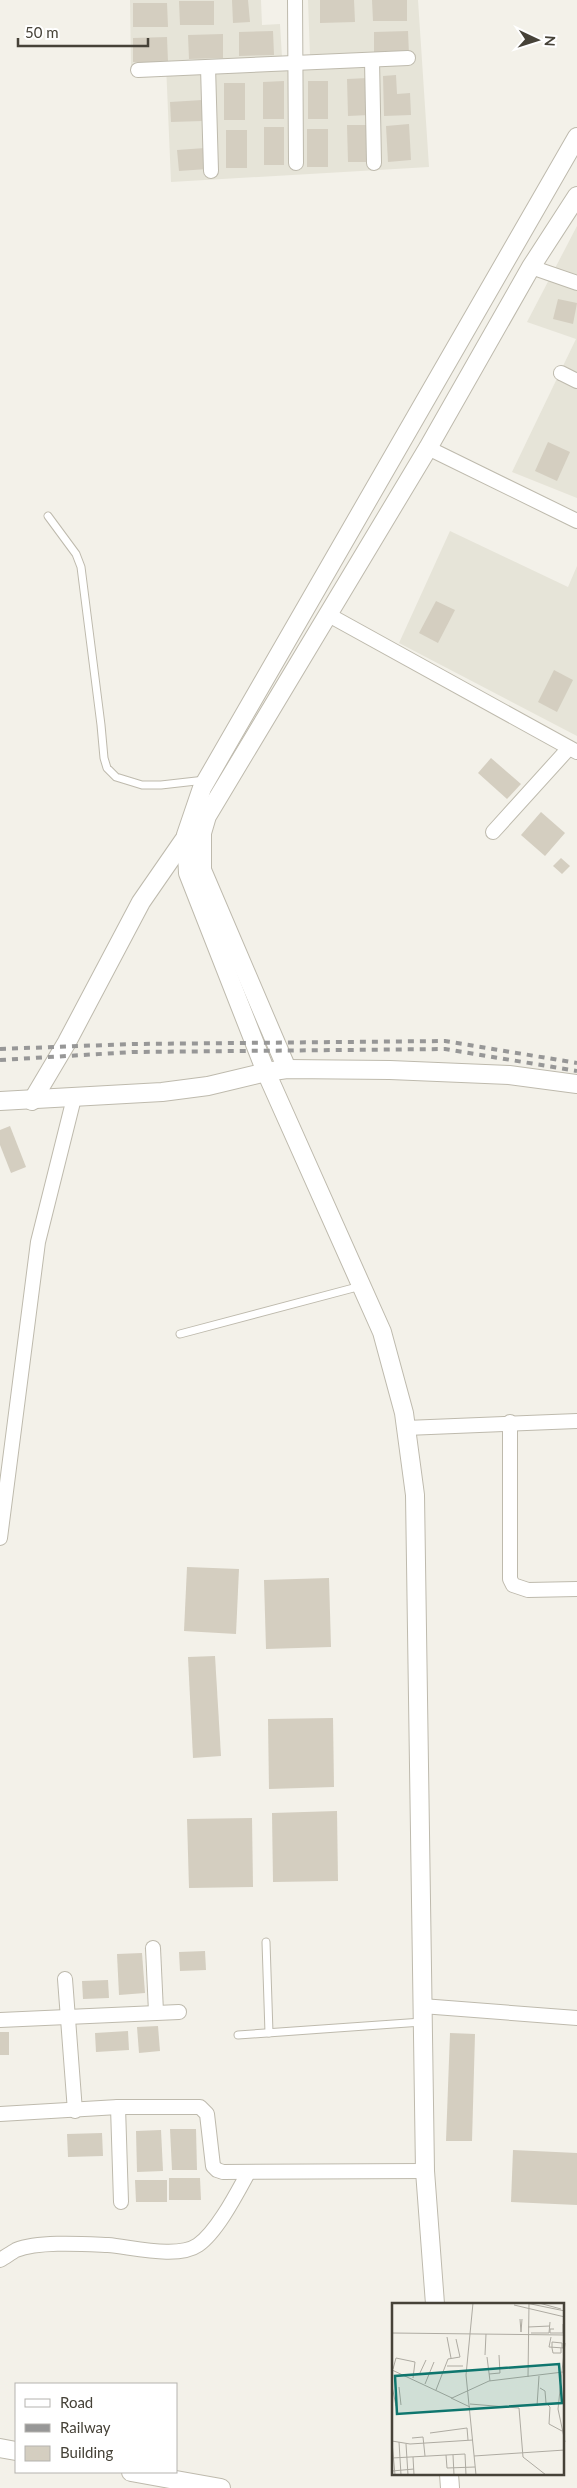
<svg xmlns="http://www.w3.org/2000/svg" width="577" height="2488" font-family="Lato,sans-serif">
<rect width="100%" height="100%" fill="#f3f1e9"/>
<g fill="#e6e4d8">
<polygon points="130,0 261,0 262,25 280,24 282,57 310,56 308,0 418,0 429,167 171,182 166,64 131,66"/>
<polygon points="577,226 577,498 512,472 576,339 527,322"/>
<polygon points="450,531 568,587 577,566 577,736 399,643"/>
</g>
<g fill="#d4cec0">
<polygon points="232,0 248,0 250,22 233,23"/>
<polygon points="320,0 354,0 355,22 320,23"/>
<polygon points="372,0 407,0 407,21 373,21"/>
<polygon points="179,1 214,1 214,25 180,25"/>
<polygon points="133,3 167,3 168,27 133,27"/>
<polygon points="273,31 274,55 239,56 239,32"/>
<polygon points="408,31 409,55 374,56 374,32"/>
<polygon points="223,34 223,58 189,59 188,35"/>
<polygon points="167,37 168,62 133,62 133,38"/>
<polygon points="396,75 397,94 410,93 411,115 384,116 383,76"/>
<polygon points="368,78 369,115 348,116 347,79"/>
<polygon points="284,81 284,119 263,119 263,82"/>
<rect x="308" y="81" width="20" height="38"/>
<rect x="224" y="83" width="21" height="37"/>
<polygon points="202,100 203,121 171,122 170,102"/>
<polygon points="409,124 411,160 388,162 386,126"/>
<polygon points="347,125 367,125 368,162 348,162"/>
<rect x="264" y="127" width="20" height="38"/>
<rect x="307" y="129" width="21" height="38"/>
<rect x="226" y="130" width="21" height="38"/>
<polygon points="205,148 207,169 179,171 177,150"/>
<polygon points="558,299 577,303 573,324 553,319"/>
<polygon points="548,442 570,452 557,481 535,471"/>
<polygon points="436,601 455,610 438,643 419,633"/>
<polygon points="554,670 573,680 557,712 538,702"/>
<polygon points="491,758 521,784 507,799 478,773"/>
<polygon points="541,812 565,833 545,856 521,835"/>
<polygon points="561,858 570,866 562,874 553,866"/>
<polygon points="10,1126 26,1167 11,1173 0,1145 0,1130"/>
<polygon points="187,1567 239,1569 236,1634 184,1631"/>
<polygon points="329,1578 331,1647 266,1649 264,1580"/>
<polygon points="215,1656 221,1756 193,1758 188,1657"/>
<polygon points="333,1718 334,1787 269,1789 268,1719"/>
<polygon points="337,1811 338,1881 273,1882 272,1813"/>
<polygon points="252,1818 253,1887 189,1888 187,1819"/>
<polygon points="205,1951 206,1970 180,1971 179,1952"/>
<polygon points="142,1953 145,1993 119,1995 117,1954"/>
<polygon points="108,1980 109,1998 83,1999 82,1981"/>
<polygon points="158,2026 160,2051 139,2053 137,2027"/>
<polygon points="128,2031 129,2050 96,2052 95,2033"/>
<rect x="0" y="2032" width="9" height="23"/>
<polygon points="450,2033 475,2034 472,2141 446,2141"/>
<polygon points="170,2129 196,2129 197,2170 172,2170"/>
<polygon points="161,2130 163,2171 137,2172 136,2131"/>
<polygon points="102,2133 103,2156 68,2157 67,2134"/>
<polygon points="513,2150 577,2153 577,2205 511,2202"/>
<polygon points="169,2178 200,2178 201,2200 169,2200"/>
<polygon points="135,2180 167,2180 167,2202 136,2202"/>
</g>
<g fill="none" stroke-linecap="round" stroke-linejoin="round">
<defs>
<g id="service">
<polyline points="48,516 76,554 81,567 101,725 104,758 107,768 116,777 142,785 161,785 205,780"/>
<polyline points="180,1334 361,1286"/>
<polyline points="266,1942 269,2033"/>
<polyline points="238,2035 422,2022"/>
</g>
<g id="minor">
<polyline points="295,0 296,163"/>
<polyline points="372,60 374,163"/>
<polyline points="208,67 211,171"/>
<polyline points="138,70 408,58"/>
<polyline points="531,267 577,283"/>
<polyline points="561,373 577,381"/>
<polyline points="428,448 577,521"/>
<polyline points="327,614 577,752"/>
<polyline points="493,832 569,748"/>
<polyline points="510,1422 510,1579 513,1585 528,1590 577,1589"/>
<polyline points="406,1428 577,1421"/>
<polyline points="0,1538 38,1242 74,1098"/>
<polyline points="153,1948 156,2012"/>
<polyline points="65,1979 75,2111"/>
<polyline points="422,2006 577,2018"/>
<polyline points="0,2020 179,2012"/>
<polyline points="118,2107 121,2202"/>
<polyline points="0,2114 118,2107 200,2107 207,2114 213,2166 217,2170 223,2172 425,2171"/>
<path d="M0 2260C5 2257 11 2253 16 2250 39 2241 84 2244 108 2245 132 2247 178 2259 198 2245 217 2232 237 2193 248 2173"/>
</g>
<g id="tertiary">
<polyline points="287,1069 202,870 202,833 207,816 428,448 531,267 577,196"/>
<polyline points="0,1101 162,1092 208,1086 266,1072 287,1069 390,1070 509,1075 577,1084"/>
<polyline points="32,1101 67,1042 141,902 188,834"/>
<polyline points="435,2304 425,2171 415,1495 404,1413 382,1332 266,1072 188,873 186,835 202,788 577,137"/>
<polyline points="0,2448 16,2451"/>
<polyline points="131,2472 221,2488"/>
<polyline points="449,2474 450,2488"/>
</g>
</defs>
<use href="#service" stroke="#bebaad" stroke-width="9"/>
<use href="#minor" stroke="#bebaad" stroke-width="16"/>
<use href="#tertiary" stroke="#bebaad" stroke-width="20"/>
<use href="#service" stroke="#fff" stroke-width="7"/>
<use href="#minor" stroke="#fff" stroke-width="14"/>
<use href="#tertiary" stroke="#fff" stroke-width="18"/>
<g stroke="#979797" stroke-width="4" stroke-dasharray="6 6" stroke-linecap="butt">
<polyline points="0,1049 133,1044 445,1041 577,1063"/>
<polyline points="0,1060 133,1052 445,1049 577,1071"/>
</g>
</g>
<g transform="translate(392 2303)">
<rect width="172" height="172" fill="#f3f1e9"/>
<path fill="none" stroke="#aeaba2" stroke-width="1" d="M81 0 74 72 84 172M134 0 173 8M147 0 169 6M122 2 173 14M128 16 129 29 130 16M136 24 158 23M162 26H158V30H171V21M0 30 173 32M139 30H157L158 19M55 34 59 55M159 34 157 44 172 45M173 40 166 106 173 139M160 45V39L170 40V45M160 45 161 50H169V45M93 52 94 31M95 54 98 78M55 63H71M1 66 4 55 23 59 21 75M0 67 60 95 97 78 171 69M97 71 108 70 107 52M27 72 34 57M136 74 137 0M33 81 42 59M0 83 4 103M7 84 9 102M148 85 153 88 154 100 158 104 157 121 170 128M44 87 56 56 68 54 64 36M59 95 78 104M78 101 127 105 131 154 154 172M145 103 147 73M38 130 75 125 76 137M20 135 31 134 33 153M0 138 18 141 81 137M0 139 3 172M7 139 9 172M14 141 16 172M54 152 55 165 83 164M61 152 62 172M82 153 173 147M21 154 22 172M0 155 73 151 74 172M0 168 22 166"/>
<path fill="#0f766e" fill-opacity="0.15" stroke="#0f766e" stroke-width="2.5" d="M167 61 170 100 5 111 3 73Z"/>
<rect width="172" height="172" fill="none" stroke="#464238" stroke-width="2.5"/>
</g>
<rect x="15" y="2383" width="162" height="90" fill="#ffffff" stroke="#b5b3af"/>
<rect x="25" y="2399" width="25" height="8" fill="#ffffff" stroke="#b5b3af"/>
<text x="60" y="2408" font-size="15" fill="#464238">Road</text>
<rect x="25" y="2424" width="25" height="8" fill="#979797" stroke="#b5b3af"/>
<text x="60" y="2433" font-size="15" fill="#464238">Railway</text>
<rect x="25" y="2446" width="25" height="15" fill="#d4cec0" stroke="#b5b3af"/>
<text x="60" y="2458" font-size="15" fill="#464238">Building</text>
<g transform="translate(537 40) rotate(94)" stroke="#ffffff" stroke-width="4" paint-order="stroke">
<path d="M0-4L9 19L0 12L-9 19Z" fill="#464238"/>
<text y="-8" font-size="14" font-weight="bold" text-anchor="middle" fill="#464238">N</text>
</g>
<path d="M18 38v8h130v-8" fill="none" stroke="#464238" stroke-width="2.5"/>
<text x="25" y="38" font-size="15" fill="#464238" stroke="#ffffff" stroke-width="4" paint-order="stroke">50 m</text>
</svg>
